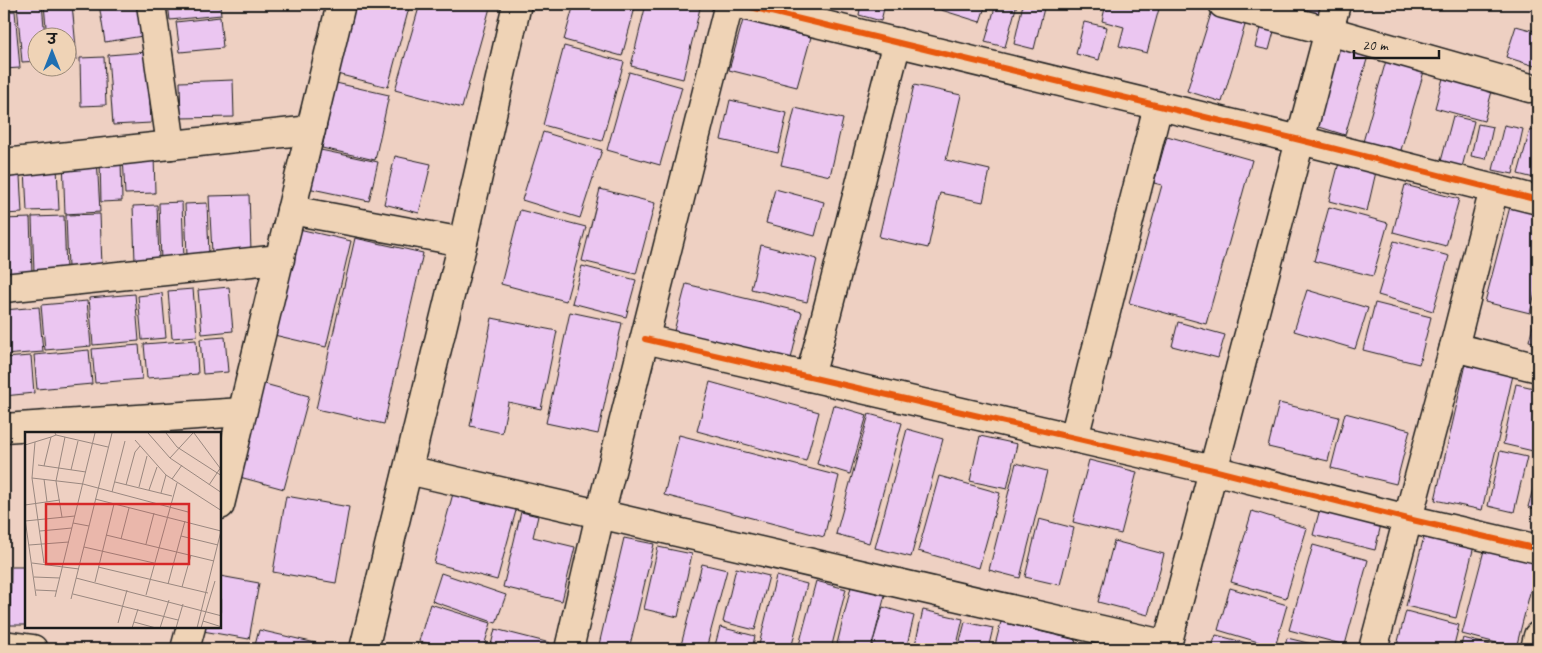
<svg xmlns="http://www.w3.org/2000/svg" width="1542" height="653" font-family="Caveat,'Playpen Sans Deva',sans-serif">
<rect width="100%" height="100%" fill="#eed0c2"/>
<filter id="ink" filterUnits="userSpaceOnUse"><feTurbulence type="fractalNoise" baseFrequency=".02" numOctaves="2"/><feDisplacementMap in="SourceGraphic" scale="10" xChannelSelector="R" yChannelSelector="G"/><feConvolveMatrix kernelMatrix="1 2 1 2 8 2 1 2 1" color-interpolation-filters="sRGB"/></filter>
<g filter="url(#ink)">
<g fill="#ebc6f1" stroke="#1c1c1c">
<polygon points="17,4 42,4 45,38 38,38 38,61 22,62"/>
<polygon points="44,4 72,4 77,59 68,60 68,38 47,38"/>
<polygon points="99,4 144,4 149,35 105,42"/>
<polygon points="168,4 220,4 221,15 170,20"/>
<polygon points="355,4 410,4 388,87 337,74"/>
<polygon points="420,4 491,4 462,108 395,90"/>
<polygon points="574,4 636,4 622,56 564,40"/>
<polygon points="646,4 701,4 683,79 631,66"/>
<polygon points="861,4 885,4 881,21 859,15"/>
<polygon points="922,4 986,4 980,22"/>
<polygon points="996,4 1017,4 1005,47 985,42"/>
<polygon points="1023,4 1045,4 1034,49 1014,44"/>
<polygon points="1106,4 1153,4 1160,5 1147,53 1119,46 1124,27 1102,21"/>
<polygon points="1214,4 1248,15 1222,102 1187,91"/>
<polygon points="1294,4 1329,4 1327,15 1293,7"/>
<polygon points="15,11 20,68 4,69 4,12"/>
<polygon points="220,17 223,48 180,52 176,22"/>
<polygon points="743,20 811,37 797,87 729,70"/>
<polygon points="1262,20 1276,24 1269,50 1255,47"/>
<polygon points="1084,22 1107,27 1099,60 1076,54"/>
<polygon points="1516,26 1538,32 1538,67 1506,57"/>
<polygon points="1338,40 1370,49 1345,135 1313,125"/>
<polygon points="564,46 624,62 602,141 543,125"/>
<polygon points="147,52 151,123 113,125 108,55"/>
<polygon points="104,57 106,105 81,106 80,58"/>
<polygon points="1387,57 1425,68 1398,160 1361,149"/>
<polygon points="1446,67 1495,80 1484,121 1435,108"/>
<polygon points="629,72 682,87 660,165 607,150"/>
<polygon points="233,80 234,117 181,118 180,82"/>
<polygon points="336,83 389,95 375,160 322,148"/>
<polygon points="914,85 961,95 946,160 990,170 983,202 940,193 928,248 879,237"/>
<polygon points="730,100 787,113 778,153 721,140"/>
<polygon points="795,108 843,119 830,176 781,165"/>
<polygon points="1453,116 1474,121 1461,171 1440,165"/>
<polygon points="1478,124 1493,127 1486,159 1471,156"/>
<polygon points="1504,125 1523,129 1513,174 1493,170"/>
<polygon points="1530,130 1538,132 1538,179 1518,174"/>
<polygon points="543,132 602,150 580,218 522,200"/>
<polygon points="1167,136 1252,160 1206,324 1129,303 1162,185 1154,183"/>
<polygon points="311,148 378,162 369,201 303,187"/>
<polygon points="154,155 155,193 125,194 123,156"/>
<polygon points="1341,155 1378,163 1367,211 1329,201"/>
<polygon points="395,156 431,164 419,213 384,204"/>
<polygon points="97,157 100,212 65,214 63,158"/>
<polygon points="121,159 122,201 101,202 100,160"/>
<polygon points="57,167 59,210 27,211 25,168"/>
<polygon points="4,176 20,176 22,213 4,214"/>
<polygon points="1405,185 1459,199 1446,246 1393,232"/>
<polygon points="600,189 655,203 636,274 582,261"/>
<polygon points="775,189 824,202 815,236 766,223"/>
<polygon points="249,195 251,251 212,253 209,196"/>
<polygon points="1512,199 1538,206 1538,282 1530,313 1485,302"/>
<polygon points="182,202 184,260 161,261 159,203"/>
<polygon points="207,203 209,255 187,256 185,204"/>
<polygon points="157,205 159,260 135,261 133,206"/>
<polygon points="1329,207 1388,223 1373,276 1314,261"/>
<polygon points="520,210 586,227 566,301 501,284"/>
<polygon points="100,214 102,266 68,268 66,215"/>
<polygon points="64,216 66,271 34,272 32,217"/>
<polygon points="30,218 32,274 6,275 4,219"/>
<polygon points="299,229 351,241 326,347 274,335"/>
<polygon points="355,238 423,253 384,424 316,409"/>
<polygon points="1394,241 1449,256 1433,311 1378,295"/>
<polygon points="761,245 817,259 807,302 751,289"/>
<polygon points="582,266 636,280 626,317 572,303"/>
<polygon points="686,284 802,312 791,359 674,331"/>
<polygon points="229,287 233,331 202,334 198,290"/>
<polygon points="193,289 197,336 172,338 168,291"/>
<polygon points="1307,290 1368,308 1355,349 1294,331"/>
<polygon points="162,293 166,338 142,340 138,296"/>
<polygon points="135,294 139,341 93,345 89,298"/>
<polygon points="87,301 91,346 45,350 41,305"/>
<polygon points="1375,303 1431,317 1419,364 1363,350"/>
<polygon points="1538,305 1538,343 1529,341"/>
<polygon points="39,307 43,352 4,355 4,310"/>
<polygon points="570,312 622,323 598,434 546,423"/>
<polygon points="492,318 557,331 541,409 508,402 502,433 470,426"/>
<polygon points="1178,322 1225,335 1218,358 1172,346"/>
<polygon points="225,337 228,372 203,374 200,339"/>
<polygon points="196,340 198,374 147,378 144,344"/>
<polygon points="139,345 142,379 95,383 92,349"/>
<polygon points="89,350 92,384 37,389 34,355"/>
<polygon points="31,356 34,393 4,396 4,358"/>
<polygon points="1466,364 1513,375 1482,510 1435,500"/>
<polygon points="710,382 819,412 806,461 697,431"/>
<polygon points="261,383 309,396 284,489 236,476"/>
<polygon points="1516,384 1538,389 1538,428 1533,451 1503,444"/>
<polygon points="1279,403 1339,417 1328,461 1268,447"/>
<polygon points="833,405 867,415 850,474 817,464"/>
<polygon points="1345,413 1410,430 1396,484 1331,468"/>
<polygon points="869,414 902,423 869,543 836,534"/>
<polygon points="907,429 943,439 911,557 875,548"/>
<polygon points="679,435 839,476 824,537 664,495"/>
<polygon points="980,436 1017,444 1007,489 970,481"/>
<polygon points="1500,451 1527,457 1514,512 1488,506"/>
<polygon points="1089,460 1137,472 1121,534 1073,522"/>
<polygon points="1016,463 1047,471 1020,578 989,570"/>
<polygon points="1538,470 1538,510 1528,507"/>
<polygon points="939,476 1000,493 979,568 918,551"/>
<polygon points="454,490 517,507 497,580 434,563"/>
<polygon points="286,496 349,507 336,583 273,572"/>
<polygon points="1321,505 1382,520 1375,550 1313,535"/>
<polygon points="1252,511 1307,528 1286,598 1231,582"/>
<polygon points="521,512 538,516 533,537 575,547 562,601 503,587"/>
<polygon points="1039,519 1074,528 1060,585 1025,577"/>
<polygon points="1426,529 1475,542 1456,618 1406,606"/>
<polygon points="624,538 654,544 629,649 598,649"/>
<polygon points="1487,539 1538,561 1516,648 1462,634"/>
<polygon points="1114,541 1164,554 1148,615 1098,602"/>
<polygon points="1313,545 1368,560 1345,645 1289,630"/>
<polygon points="658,547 692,554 678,617 644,609"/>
<polygon points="702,564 727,570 706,649 680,649"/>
<polygon points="11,567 26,567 26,625 10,625"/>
<polygon points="736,568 769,576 755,630 723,622"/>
<polygon points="441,573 506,595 496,623 432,601"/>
<polygon points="220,576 259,583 249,639 197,630 197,627 220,627"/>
<polygon points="776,576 807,584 791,649 758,649"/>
<polygon points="816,581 846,589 831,649 798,649"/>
<polygon points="851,587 885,595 871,649 857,649 837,644"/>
<polygon points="1230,588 1287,605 1275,647 1218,630"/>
<polygon points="430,604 491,623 483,649 446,649 419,641"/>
<polygon points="883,607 914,616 906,649 871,649"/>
<polygon points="923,610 963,619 956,649 914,649"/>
<polygon points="1406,611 1459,625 1453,649 1396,649"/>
<polygon points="965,622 993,628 988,649 958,649"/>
<polygon points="1001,622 1076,640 1073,649 994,649"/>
<polygon points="720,627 755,636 752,649 714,649"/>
<polygon points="495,629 550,643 548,649 490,649"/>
<polygon points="259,630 320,644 319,649 243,649 244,647 254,649"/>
<polygon points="1216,635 1269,649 1211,649"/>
<polygon points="1287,638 1333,649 1284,649"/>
<polygon points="1463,638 1506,649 1460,649"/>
</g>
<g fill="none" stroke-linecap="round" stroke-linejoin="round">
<defs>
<g id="minor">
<polyline points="151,4 171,145"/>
<polyline points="738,4 1300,140 1538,200"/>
<polyline points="1223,4 1329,31 1530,88"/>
<polyline points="4,163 311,130"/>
<polyline points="291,210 463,242"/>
<polyline points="4,288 280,259"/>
<polyline points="645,339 1213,470 1408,519 1538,549"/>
<polyline points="1454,347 1538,368"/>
<polyline points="810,377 897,42"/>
<polyline points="4,428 242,412"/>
<polyline points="1074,438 1158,106"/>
<polyline points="408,470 1167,645"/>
<polyline points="220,505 341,4"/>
<polyline points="4,645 33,649"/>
<polyline points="185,649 191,627"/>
<polyline points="364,649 463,242 517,4"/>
<polyline points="569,649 600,515 729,4"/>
<polyline points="1166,649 1336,4"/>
<polyline points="1373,649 1454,347 1494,189"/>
<polyline points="1535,649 1538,636"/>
</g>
</defs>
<use href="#minor" stroke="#1c1c1c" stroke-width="31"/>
<use href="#minor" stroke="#efd3b6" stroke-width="28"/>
<defs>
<g id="cycleway">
<polyline points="738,4 1300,140 1538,200"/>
<polyline points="645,339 1213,470 1408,519 1538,549"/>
</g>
</defs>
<use href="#cycleway" stroke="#efd3b6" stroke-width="9"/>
<use href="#cycleway" stroke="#e8590c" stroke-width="6"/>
</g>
</g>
<g transform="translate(25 432)">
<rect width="196" height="196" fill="#eed0c2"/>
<path fill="none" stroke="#9a8880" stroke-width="1" d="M30 1 31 3 83 15M123 1 145 26 197 61M141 1 152 15 197 44M169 1 195 36M110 8 141 43 197 79M0 13 26 5M145 26 168 1M13 33 61 40M19 34 26 5 31 3M46 38 53 9M7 46 10 10M19 47 22 70M147 47 157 33M90 50 147 64M101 53 110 20 115 14M184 53 196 35M114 55 122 24M124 58 132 35M87 60 100 9M136 61 141 43M70 67 196 99 172 196M0 73 35 68M37 85 31 49 40 5M0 87 11 164M0 89 50 84M48 91 64 94M15 99 47 96M81 103 189 129M156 104 193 113M96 107 104 76M121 112 129 81M4 113 44 110M59 115 129 131M7 131 54 137M19 131 7 46 58 52 163 80M73 135 183 161M9 145 35 146M51 146 197 184M70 150 89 72M143 152 160 89M157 155 166 123M11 158 32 159M48 162 153 188M121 163 152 51M30 165 70 1M46 167 87 1M178 189 197 195M109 190 131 196M93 191 102 158M107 196 113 177M135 196 144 168M151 196 158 172M176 196 190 149"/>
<path fill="#d62828" fill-opacity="0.15" stroke="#d62828" stroke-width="2.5" d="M21 72H164V132H21Z"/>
<rect width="196" height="196" fill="none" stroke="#1c1c1c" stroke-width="2.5"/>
</g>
<rect width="1542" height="653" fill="none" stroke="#efd3b6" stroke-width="20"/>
<rect x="10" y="10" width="1522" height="633" fill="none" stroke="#1c1c1c" stroke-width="2" filter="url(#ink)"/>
<g transform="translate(52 52)"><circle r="24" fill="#efd3b6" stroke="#9b8a78"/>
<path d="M0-4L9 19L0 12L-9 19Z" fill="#1f6fb2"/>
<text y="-8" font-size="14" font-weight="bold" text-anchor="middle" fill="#1c1c1c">उ</text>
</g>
<path d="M1354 50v8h85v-8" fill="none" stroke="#1c1c1c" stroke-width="2.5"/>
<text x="1362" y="50" font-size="15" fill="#1c1c1c" stroke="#efd3b6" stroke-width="4" paint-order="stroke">20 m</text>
</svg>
